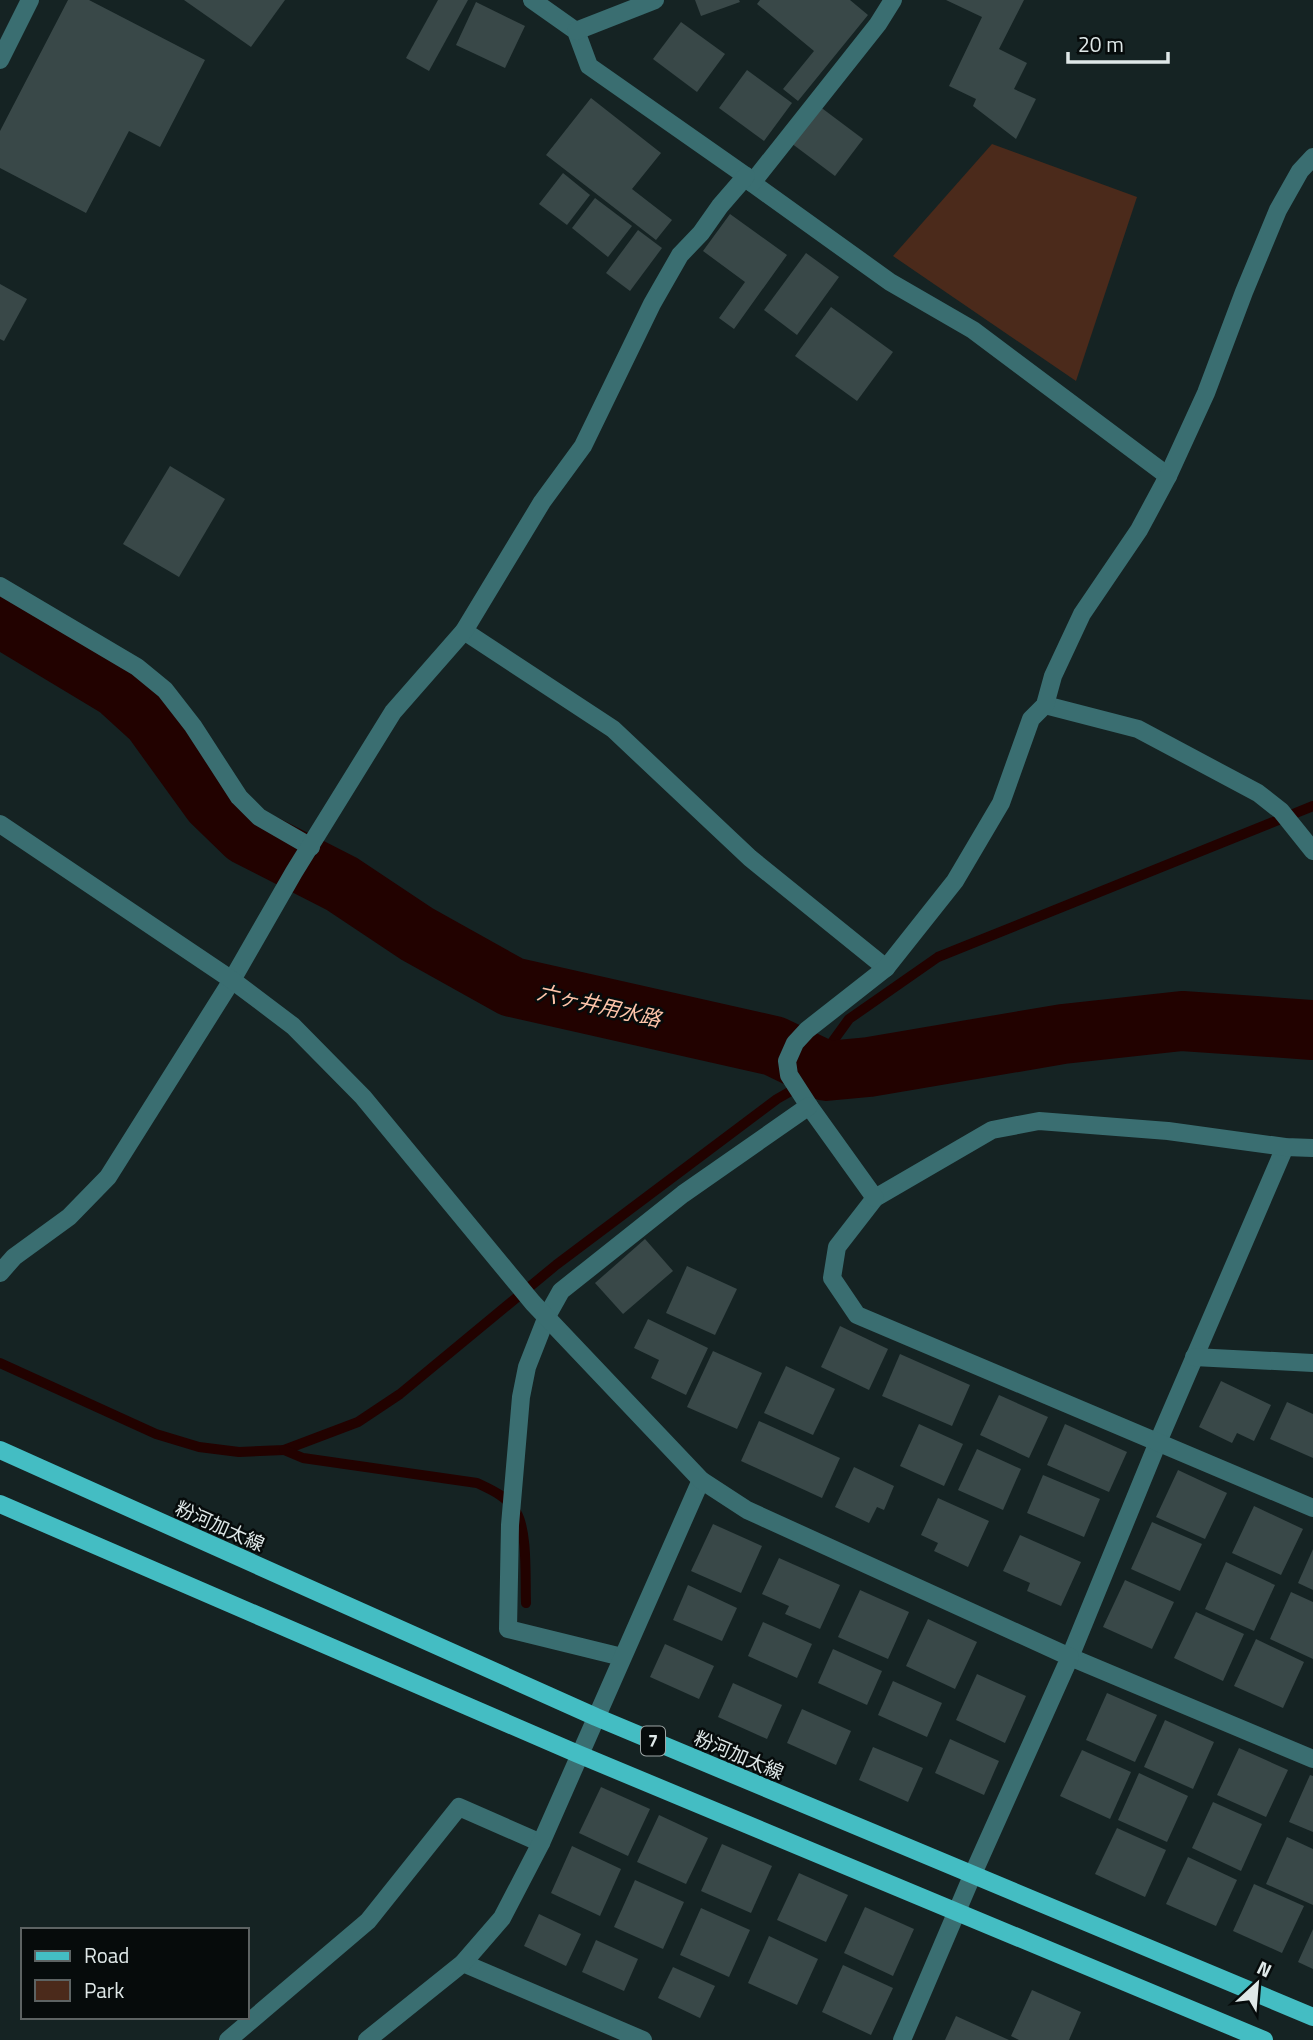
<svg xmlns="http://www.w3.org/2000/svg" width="1313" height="2040" font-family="'Titillium Web','Noto Sans JP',sans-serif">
<rect width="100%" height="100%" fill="#152323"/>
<polygon fill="#4b2a1b" points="992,144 1137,197 1076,381 893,256"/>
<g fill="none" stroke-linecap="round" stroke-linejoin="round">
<g stroke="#220200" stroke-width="10">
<polyline points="815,1066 849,1019 938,957 1313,806"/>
<polyline points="0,1363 156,1434 199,1447 239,1452 284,1450 358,1422 400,1394 556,1265 777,1099 826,1071"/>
<path d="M284 1450 303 1458 477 1483C492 1490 508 1497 516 1512 528 1531 525 1580 526 1603"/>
</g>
<polyline stroke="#220200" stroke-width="60" points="0,617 118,688 152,719 212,802 246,835 342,884 417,934 512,987 774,1046 826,1071 869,1067 1063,1034 1182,1021 1313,1030"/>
</g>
<g fill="#394848">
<polygon points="68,0 89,0 205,60 160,147 129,131 86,213 0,168 0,131"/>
<polygon points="184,0 285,0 251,47"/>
<polygon points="438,0 468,0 429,71 406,58"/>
<polygon points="695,0 739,0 740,2 701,16"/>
<polygon points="760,0 850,0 868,15 798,101 783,89 814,51 757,4"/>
<polygon points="946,0 1024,0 999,49 1027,63 1014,89 1036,99 1016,139 973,106 976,99 949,86 982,17"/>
<polygon points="476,2 525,26 505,68 456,45"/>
<polygon points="681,22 725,54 697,92 653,59"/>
<polygon points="747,70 792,103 764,141 719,108"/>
<polygon points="591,98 661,153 632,189 672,220 656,240 546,155"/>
<polygon points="819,106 863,139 835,176 791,143"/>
<polygon points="563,173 590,195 567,225 539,204"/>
<polygon points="595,198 632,226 608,257 572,228"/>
<polygon points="730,214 787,255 734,329 719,318 745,282 703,251"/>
<polygon points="638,230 662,248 630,291 606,273"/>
<polygon points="806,253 839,277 797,335 764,310"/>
<polygon points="0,284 27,299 4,341 0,339"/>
<polygon points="831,307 893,352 857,401 795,356"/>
<polygon points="170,466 225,499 179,577 123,544"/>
<polygon points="645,1239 673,1271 623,1314 595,1283"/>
<polygon points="687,1266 737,1289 715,1335 666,1313"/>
<polygon points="648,1319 708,1348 686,1395 651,1378 659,1360 634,1348"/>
<polygon points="840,1326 888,1349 869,1390 821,1367"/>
<polygon points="713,1351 762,1373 737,1429 687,1407"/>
<polygon points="900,1354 970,1385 952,1426 882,1396"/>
<polygon points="786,1366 835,1389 813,1435 764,1413"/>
<polygon points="1221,1381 1271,1405 1254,1441 1237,1433 1232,1443 1199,1427"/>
<polygon points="999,1395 1048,1417 1029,1458 980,1435"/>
<polygon points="1287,1402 1313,1414 1313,1458 1270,1439"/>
<polygon points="759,1421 840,1458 822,1498 741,1461"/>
<polygon points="919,1424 963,1444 944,1486 900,1466"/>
<polygon points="1065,1424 1127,1452 1109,1492 1047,1465"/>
<polygon points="977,1449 1021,1469 1003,1510 958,1490"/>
<polygon points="854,1467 894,1486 884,1510 877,1507 869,1523 835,1507"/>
<polygon points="1178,1470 1227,1493 1205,1539 1156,1517"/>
<polygon points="1043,1475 1100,1499 1084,1537 1027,1513"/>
<polygon points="938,1498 989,1521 968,1567 934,1551 938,1543 921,1535"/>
<polygon points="1254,1506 1303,1529 1281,1575 1232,1553"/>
<polygon points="1152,1522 1202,1544 1180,1591 1131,1569"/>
<polygon points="713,1524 762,1546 741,1593 691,1571"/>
<polygon points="1020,1535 1081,1562 1061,1606 1027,1591 1030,1583 1003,1571"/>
<polygon points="1313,1549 1313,1590 1298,1583"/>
<polygon points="779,1558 840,1585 820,1629 785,1614 789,1606 762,1594"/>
<polygon points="1226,1562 1275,1585 1254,1631 1205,1609"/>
<polygon points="1125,1580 1174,1602 1152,1649 1103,1627"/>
<polygon points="688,1585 737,1608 722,1641 673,1620"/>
<polygon points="860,1590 909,1612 888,1659 838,1637"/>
<polygon points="1291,1592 1313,1602 1313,1659 1270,1639"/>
<polygon points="1196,1612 1244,1634 1223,1681 1174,1658"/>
<polygon points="928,1619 977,1642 955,1689 906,1666"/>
<polygon points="763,1622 812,1644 797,1678 748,1656"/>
<polygon points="1256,1639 1304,1662 1283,1708 1234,1686"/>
<polygon points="665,1644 714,1666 699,1699 650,1677"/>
<polygon points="833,1649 882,1671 867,1705 818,1683"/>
<polygon points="977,1674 1026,1696 1005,1743 956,1720"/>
<polygon points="893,1681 942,1703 927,1737 878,1715"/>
<polygon points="733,1683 782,1705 767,1739 718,1717"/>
<polygon points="1107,1693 1157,1715 1135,1762 1086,1740"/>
<polygon points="802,1709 851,1731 836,1765 787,1743"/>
<polygon points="1165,1720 1214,1742 1193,1789 1144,1767"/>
<polygon points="950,1739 999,1761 984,1795 935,1773"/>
<polygon points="873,1747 923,1768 908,1802 859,1780"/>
<polygon points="1239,1748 1288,1770 1266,1817 1217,1795"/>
<polygon points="1082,1750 1131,1772 1110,1819 1060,1796"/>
<polygon points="1139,1773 1188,1796 1167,1842 1118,1820"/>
<polygon points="1310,1775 1313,1776 1313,1832 1289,1822"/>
<polygon points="601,1787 650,1809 628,1856 579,1833"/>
<polygon points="1213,1802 1262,1824 1241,1871 1192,1848"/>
<polygon points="659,1815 708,1838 686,1884 637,1862"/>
<polygon points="1117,1828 1166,1850 1145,1897 1095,1874"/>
<polygon points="1287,1837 1313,1849 1313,1905 1266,1884"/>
<polygon points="722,1844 772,1866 751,1913 701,1891"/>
<polygon points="572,1846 621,1869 600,1916 551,1893"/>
<polygon points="1188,1857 1237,1880 1216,1926 1166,1904"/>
<polygon points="799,1873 848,1895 826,1942 777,1920"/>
<polygon points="635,1880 684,1902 663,1949 614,1927"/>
<polygon points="1254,1884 1304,1906 1282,1953 1233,1931"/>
<polygon points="865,1907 914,1929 893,1976 844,1953"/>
<polygon points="701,1908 750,1930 729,1977 680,1955"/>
<polygon points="539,1914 581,1934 566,1966 524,1946"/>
<polygon points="1313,1929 1313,1969 1298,1962"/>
<polygon points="769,1936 818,1959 797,2005 748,1983"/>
<polygon points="596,1940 638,1959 624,1991 582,1972"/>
<polygon points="843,1965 893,1988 871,2035 822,2012"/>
<polygon points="673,1967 715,1986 700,2018 658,1998"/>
<polygon points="1032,1990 1081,2012 1069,2040 1019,2040 1011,2036"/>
<polygon points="956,2016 1009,2040 945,2040"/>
</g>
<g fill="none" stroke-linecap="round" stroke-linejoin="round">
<g stroke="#3a6e71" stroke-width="18">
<polyline points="532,0 576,31 589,66 746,176 752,183 890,282 973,330 1168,476"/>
<polyline points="576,31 655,0"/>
<polyline points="752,183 878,24 893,0"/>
<polyline points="0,586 137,667 165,690 193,726 239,797 259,817 311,847"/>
<polyline points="464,631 613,729 750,858 886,968"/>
<polyline points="1045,705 1138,729 1258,793 1281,811 1313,851"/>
<polyline points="1285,1147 1158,1442 1070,1657 1313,1759"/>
<polyline points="1313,1148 1285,1147 1168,1131 1039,1121 992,1130 875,1198 837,1247 832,1278 857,1315 1313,1508"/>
<polyline points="875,1198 809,1106 789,1075 787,1061 795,1043 807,1030 886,968 955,881 1001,803 1031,719 1045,705 1053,676 1082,614 1139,530 1168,476 1206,393 1244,292 1278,210 1300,171 1313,157"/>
<polyline points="0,1273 14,1257 69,1217 108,1177 232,980 294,872 393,712 464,631 542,502 583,446 652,304 680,255 701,233 720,206 746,176"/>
<polyline points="1194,1357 1313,1363"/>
<polyline points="622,1657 508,1629 510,1525 521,1397 527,1367 547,1316 561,1291 683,1194 809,1106"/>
<polyline points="463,1963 643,2040"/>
<polyline points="228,2040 368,1921 459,1807 541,1843"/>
<polyline points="367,2040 463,1963 502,1918 541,1843 701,1480"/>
</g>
<g stroke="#3a6e71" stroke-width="18">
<polyline points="0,60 30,0"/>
<polyline points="0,824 232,980 293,1026 363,1097 533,1303 701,1480 747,1510 1070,1657 972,1876 902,2040"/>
</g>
<g stroke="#44bdc3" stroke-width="18">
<polyline points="0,1450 596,1717 1313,2017"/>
<polyline points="0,1504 578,1754 1264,2040"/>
</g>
</g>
<g text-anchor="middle" stroke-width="5" stroke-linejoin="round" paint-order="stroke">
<rect fill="#060b0b" stroke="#9ea6a6" stroke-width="2" x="641" y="1726.5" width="24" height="29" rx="5"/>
<g font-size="18" font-weight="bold" fill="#dfe8e8">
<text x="653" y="1747">7</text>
</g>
<g font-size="19" fill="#dfe8e8" stroke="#060b0b">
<text transform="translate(220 1526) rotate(24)" y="7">粉河加太線</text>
<text transform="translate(739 1755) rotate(23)" y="7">粉河加太線</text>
</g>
<g font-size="21" font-style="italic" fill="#fdc3a9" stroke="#060b0b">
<text transform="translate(599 1006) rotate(13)" y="7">六ヶ井用水路</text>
</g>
</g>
<rect x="21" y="1928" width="228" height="91" fill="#060b0b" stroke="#5d6363" stroke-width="2"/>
<rect x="35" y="1951" width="35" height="10" fill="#44bdc3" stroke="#5d6363" stroke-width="2"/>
<text x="84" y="1963" font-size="21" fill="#dfe8e8">Road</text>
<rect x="35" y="1980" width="35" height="21" fill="#4b2a1b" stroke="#5d6363" stroke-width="2"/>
<text x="84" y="1998" font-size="21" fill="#dfe8e8">Park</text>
<g transform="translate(1257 1984) rotate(26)" stroke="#060b0b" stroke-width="5" paint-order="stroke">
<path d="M0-5L12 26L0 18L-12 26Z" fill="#dfe8e8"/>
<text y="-10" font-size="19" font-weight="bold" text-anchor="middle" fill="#dfe8e8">N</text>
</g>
<path d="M1068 52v10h100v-10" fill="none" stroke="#dfe8e8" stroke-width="3.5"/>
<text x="1078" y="52" font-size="21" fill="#dfe8e8" stroke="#060b0b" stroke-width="5" paint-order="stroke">20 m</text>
</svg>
